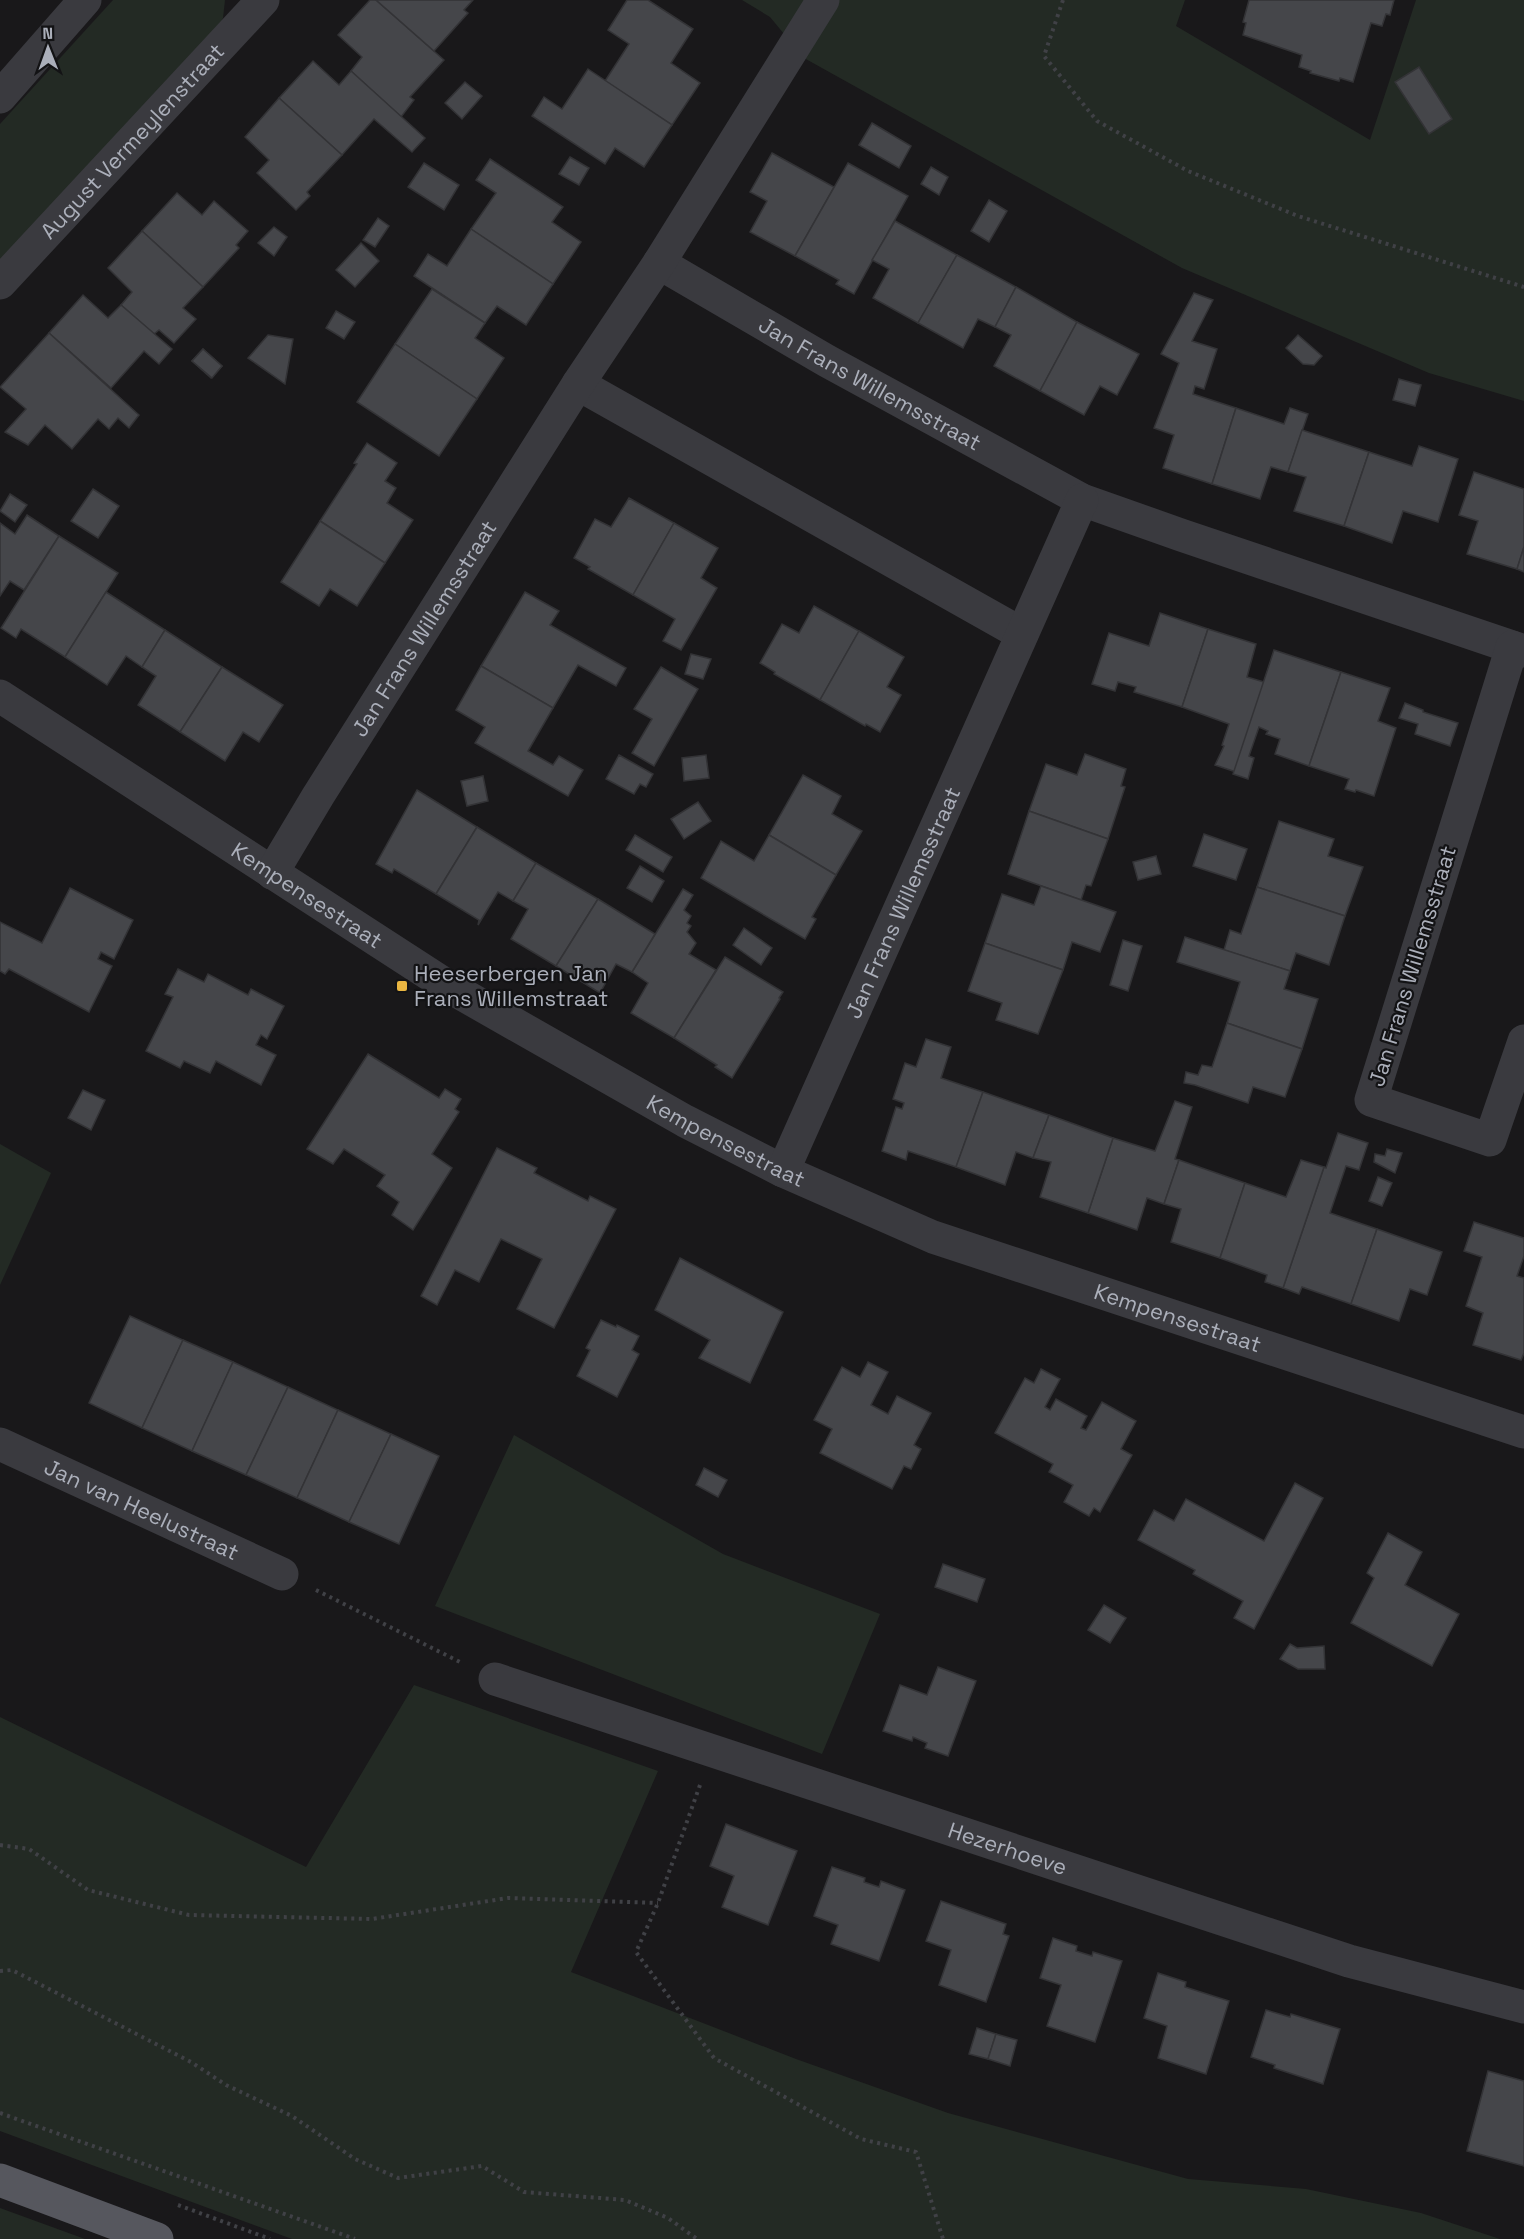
<svg xmlns="http://www.w3.org/2000/svg" width="1524" height="2239" font-family="'Space Grotesk',sans-serif">
<rect width="100%" height="100%" fill="#19181a"/>
<g fill="#232a24">
<polygon points="113,0 225,0 223,18 220,26 0,270 0,124"/>
<polygon points="742,0 1185,0 1176,26 1370,140 1416,0 1524,0 1524,401 1429,373 1182,268 804,58 770,17"/>
<polygon points="0,1144 51,1173 0,1285"/>
<polygon points="514,1435 723,1554 880,1614 822,1754 435,1606"/>
<polygon points="414,1685 658,1771 571,1972 796,2059 948,2113 1188,2179 1306,2189 1421,2213 1500,2239 292,2239 0,2131 0,1717 306,1867"/>
<polygon points="0,2208 85,2239 0,2239"/>
</g>
<g fill="#45464a" stroke="#333336" stroke-width="1.5">
<polygon points="370,0 376,0 444,60 410,97 414,100 401,117 351,71 362,57 338,35"/>
<polygon points="376,0 473,0 464,10 468,13 434,51"/>
<polygon points="627,0 648,0 693,29 671,63 700,83 672,125 605,81 629,44 608,30"/>
<polygon points="1249,0 1394,0 1390,15 1386,14 1382,26 1371,23 1353,82 1340,78 1339,81 1310,73 1311,71 1299,67 1302,55 1243,35 1246,23 1243,22"/>
<polygon points="313,61 339,85 351,71 425,138 412,152 374,119 342,155 279,98"/>
<polygon points="1419,67 1452,119 1429,134 1395,82"/>
<polygon points="588,69 672,125 644,167 615,148 605,164 532,116 544,97 562,109"/>
<polygon points="465,82 482,96 462,119 445,103"/>
<polygon points="279,98 342,155 307,192 310,196 296,210 257,173 269,160 245,137"/>
<polygon points="872,123 911,146 899,168 859,145"/>
<polygon points="772,153 834,187 795,256 750,232 767,201 750,192"/>
<polygon points="570,157 589,168 579,185 559,174"/>
<polygon points="490,159 563,207 552,222 581,242 553,284 471,229 496,193 476,180"/>
<polygon points="424,163 459,185 444,210 408,187"/>
<polygon points="848,163 908,196 854,294 836,284 839,280 795,256"/>
<polygon points="931,167 948,177 939,195 921,184"/>
<polygon points="177,193 202,215 214,201 248,231 236,245 239,248 203,287 142,231"/>
<polygon points="989,200 1007,211 989,242 971,231"/>
<polygon points="378,218 389,226 375,247 363,240"/>
<polygon points="895,221 957,255 918,323 873,298 889,269 872,260"/>
<polygon points="274,227 287,237 274,256 258,243"/>
<polygon points="471,229 553,284 526,325 497,306 485,323 414,276 428,254 447,266"/>
<polygon points="142,231 203,287 183,308 196,319 174,343 159,330 154,334 121,305 132,292 108,268"/>
<polygon points="361,243 379,261 355,287 336,270"/>
<polygon points="957,255 1016,287 995,327 978,319 963,348 918,323"/>
<polygon points="1016,287 1077,322 1040,391 994,366 1011,335 995,327"/>
<polygon points="432,289 485,323 475,338 504,358 477,399 395,344"/>
<polygon points="1194,293 1213,300 1192,341 1217,349 1204,389 1195,386 1193,394 1236,408 1212,484 1163,468 1174,435 1154,428 1179,363 1161,354"/>
<polygon points="83,295 108,318 121,305 172,349 159,364 144,351 111,388 49,333"/>
<polygon points="336,311 355,322 344,339 326,328"/>
<polygon points="1077,322 1139,354 1117,395 1100,386 1084,415 1040,391"/>
<polygon points="49,333 139,415 129,428 118,418 109,429 98,419 72,449 45,425 28,445 5,432 26,409 0,387"/>
<polygon points="268,335 293,339 285,384 248,358"/>
<polygon points="1298,335 1322,356 1314,365 1303,364 1286,348"/>
<polygon points="395,344 477,399 439,456 357,402"/>
<polygon points="203,349 222,366 211,378 192,361"/>
<polygon points="203,349 222,366 212,378 192,361"/>
<polygon points="1399,379 1421,385 1415,406 1393,400"/>
<polygon points="1236,408 1284,424 1290,408 1308,414 1288,472 1271,467 1260,499 1212,484"/>
<polygon points="1302,430 1369,452 1344,526 1294,511 1306,477 1288,472"/>
<polygon points="367,443 397,463 385,481 396,488 387,503 413,520 385,563 320,521 357,464 354,463"/>
<polygon points="1419,446 1458,459 1438,522 1403,511 1392,543 1344,526 1369,452 1412,466"/>
<polygon points="1474,472 1524,489 1524,547 1517,569 1467,554 1478,521 1459,515"/>
<polygon points="93,489 119,506 98,538 71,521"/>
<polygon points="10,494 27,505 15,522 0,511"/>
<polygon points="629,498 674,523 633,595 588,569 590,567 574,558 595,519 611,527"/>
<polygon points="27,515 59,536 24,590 10,581 0,596 0,523 15,534"/>
<polygon points="320,521 385,563 357,606 330,589 319,606 281,582"/>
<polygon points="674,523 718,548 701,578 717,588 681,650 663,641 675,619 633,595"/>
<polygon points="59,536 118,573 65,657 21,629 16,638 1,628"/>
<polygon points="1524,547 1524,572 1517,569"/>
<polygon points="106,592 165,630 142,667 126,656 107,685 65,657"/>
<polygon points="525,592 559,611 550,625 626,668 616,686 578,665 553,708 481,666"/>
<polygon points="814,606 859,631 820,700 774,674 775,672 760,663 782,624 799,633"/>
<polygon points="1160,613 1208,629 1182,707 1134,692 1136,687 1118,682 1115,691 1092,684 1109,633 1149,646"/>
<polygon points="1208,629 1256,644 1247,677 1264,682 1236,772 1215,765 1224,746 1222,745 1229,724 1182,707"/>
<polygon points="165,630 222,667 180,732 138,705 156,676 142,667"/>
<polygon points="859,631 904,657 887,687 901,695 880,732 866,724 865,726 820,700"/>
<polygon points="1274,650 1341,672 1309,766 1275,754 1280,739 1266,734 1268,731 1259,727 1249,756 1254,758 1248,779 1233,774"/>
<polygon points="691,654 711,659 703,679 685,674"/>
<polygon points="481,666 553,708 528,751 553,765 559,756 583,770 568,796 475,743 485,727 456,710"/>
<polygon points="222,667 283,705 259,742 243,732 225,761 180,732"/>
<polygon points="661,667 698,689 654,766 632,753 652,719 634,709"/>
<polygon points="1341,672 1390,688 1378,721 1396,728 1374,796 1356,790 1355,792 1345,789 1349,779 1309,766"/>
<polygon points="1405,703 1423,710 1423,712 1458,723 1450,746 1415,734 1418,724 1399,718"/>
<polygon points="1085,754 1126,769 1121,786 1125,787 1108,839 1029,811 1046,764 1077,775"/>
<polygon points="619,755 653,774 646,787 640,784 634,794 606,779"/>
<polygon points="706,755 709,778 684,781 682,758"/>
<polygon points="803,775 841,796 832,814 862,831 836,875 769,835"/>
<polygon points="483,776 488,801 467,806 461,781"/>
<polygon points="417,790 477,827 436,894 394,869 392,873 376,864"/>
<polygon points="698,802 711,821 684,839 671,819"/>
<polygon points="1029,811 1108,839 1091,886 1086,885 1081,900 1008,874"/>
<polygon points="1279,821 1334,839 1328,856 1363,867 1345,916 1257,887"/>
<polygon points="477,827 536,863 513,901 498,892 478,925 479,920 436,894"/>
<polygon points="1204,834 1247,849 1236,880 1193,866"/>
<polygon points="635,835 672,857 663,872 626,850"/>
<polygon points="769,835 836,875 812,917 816,919 805,939 701,878 721,841 754,861"/>
<polygon points="1156,856 1161,874 1138,880 1133,862"/>
<polygon points="536,863 598,899 556,966 511,939 528,909 513,901"/>
<polygon points="640,866 664,881 652,902 627,888"/>
<polygon points="1041,886 1116,912 1100,952 1072,942 1063,970 985,943 1002,894 1034,905"/>
<polygon points="1257,887 1345,916 1329,965 1296,953 1290,971 1224,950 1230,930 1241,934"/>
<polygon points="70,888 133,920 114,959 101,952 98,959 112,966 89,1012 9,969 5,974 0,971 0,922 42,943"/>
<polygon points="683,889 693,895 684,910 691,916 687,923 691,926 687,932 696,943 689,954 716,970 674,1038 631,1013 648,983 632,972"/>
<polygon points="598,899 655,934 632,972 616,964 600,993 556,966"/>
<polygon points="744,928 772,948 761,965 733,945"/>
<polygon points="1185,937 1290,971 1284,989 1318,999 1302,1049 1227,1023 1240,982 1177,962"/>
<polygon points="1123,940 1142,946 1128,991 1110,985"/>
<polygon points="985,943 1063,970 1038,1034 996,1020 1002,1003 968,991"/>
<polygon points="725,957 783,992 779,998 780,999 732,1078 715,1067 717,1065 674,1038"/>
<polygon points="178,969 204,982 208,974 248,995 251,989 284,1006 267,1039 261,1035 256,1045 276,1055 261,1085 216,1061 210,1073 184,1061 180,1068 146,1051 173,997 165,994"/>
<polygon points="1227,1023 1302,1049 1285,1097 1253,1087 1248,1103 1195,1085 1184,1083 1186,1072 1198,1075 1202,1065 1212,1067"/>
<polygon points="926,1039 951,1047 941,1078 983,1092 956,1167 908,1151 906,1160 882,1151 896,1107 902,1109 904,1103 893,1099 905,1063 916,1067"/>
<polygon points="368,1054 439,1098 445,1089 461,1099 455,1109 459,1112 432,1154 452,1168 413,1230 392,1215 399,1202 377,1186 385,1175 344,1149 333,1164 307,1149"/>
<polygon points="83,1090 105,1100 91,1130 68,1118"/>
<polygon points="983,1092 1049,1115 1033,1158 1016,1152 1005,1185 956,1167"/>
<polygon points="1175,1101 1192,1107 1175,1159 1179,1160 1164,1204 1147,1198 1137,1230 1088,1213 1113,1138 1155,1151"/>
<polygon points="1049,1115 1113,1138 1088,1213 1040,1197 1051,1162 1033,1158"/>
<polygon points="1338,1133 1368,1143 1359,1170 1346,1166 1330,1213 1377,1229 1351,1304 1302,1287 1299,1294 1283,1288 1324,1167 1326,1168"/>
<polygon points="497,1148 537,1168 534,1173 588,1201 590,1196 616,1209 554,1328 517,1309 542,1259 501,1239 479,1282 455,1270 437,1305 421,1296"/>
<polygon points="1387,1149 1402,1153 1395,1173 1374,1162 1375,1154 1385,1156"/>
<polygon points="1179,1160 1245,1183 1220,1258 1171,1242 1181,1209 1164,1204"/>
<polygon points="1301,1160 1324,1167 1283,1288 1265,1282 1267,1275 1220,1258 1245,1183 1286,1197"/>
<polygon points="1378,1177 1392,1183 1382,1206 1369,1201"/>
<polygon points="1474,1222 1524,1238 1524,1256 1517,1276 1524,1278 1524,1353 1521,1360 1473,1345 1483,1313 1466,1306 1482,1257 1464,1251"/>
<polygon points="1377,1229 1442,1252 1427,1295 1410,1289 1399,1321 1351,1304"/>
<polygon points="680,1258 783,1312 750,1383 699,1358 710,1340 655,1310"/>
<polygon points="130,1316 183,1340 142,1428 89,1403"/>
<polygon points="601,1320 616,1327 617,1325 639,1336 632,1350 639,1354 617,1397 577,1376 590,1350 586,1348"/>
<polygon points="183,1340 233,1362 192,1451 142,1428"/>
<polygon points="233,1362 288,1387 246,1475 192,1451"/>
<polygon points="868,1362 888,1372 871,1405 888,1414 897,1396 931,1413 914,1445 921,1449 911,1469 904,1466 892,1489 820,1453 832,1429 814,1420 842,1367 860,1377"/>
<polygon points="1041,1369 1060,1379 1045,1407 1050,1410 1056,1399 1087,1416 1081,1428 1086,1430 1102,1402 1136,1421 1121,1449 1132,1455 1100,1512 1094,1508 1089,1516 1064,1502 1073,1485 1049,1472 1053,1464 995,1433 1025,1378 1034,1383"/>
<polygon points="288,1387 338,1410 297,1498 246,1475"/>
<polygon points="338,1410 391,1434 349,1522 297,1498"/>
<polygon points="391,1434 439,1456 399,1544 349,1522"/>
<polygon points="704,1468 727,1480 718,1497 696,1485"/>
<polygon points="1295,1483 1323,1498 1254,1629 1234,1618 1243,1601 1193,1574 1195,1570 1138,1540 1154,1510 1174,1521 1186,1499 1264,1541"/>
<polygon points="1388,1533 1422,1552 1405,1585 1459,1614 1432,1666 1351,1623 1374,1578 1367,1573"/>
<polygon points="943,1564 985,1579 977,1602 935,1587"/>
<polygon points="1104,1605 1126,1618 1110,1643 1088,1630"/>
<polygon points="1290,1644 1297,1648 1324,1646 1325,1669 1298,1669 1280,1659"/>
<polygon points="938,1667 976,1681 948,1756 925,1748 927,1743 913,1737 912,1741 883,1731 900,1685 927,1695"/>
<polygon points="726,1824 797,1851 768,1925 722,1907 734,1876 710,1866"/>
<polygon points="832,1867 865,1878 864,1882 879,1887 881,1881 905,1890 879,1961 831,1944 838,1925 814,1916"/>
<polygon points="941,1901 1006,1924 1003,1934 1009,1936 986,2002 939,1985 951,1950 926,1941"/>
<polygon points="1053,1938 1077,1946 1076,1951 1092,1956 1093,1952 1122,1961 1095,2042 1047,2026 1061,1985 1040,1978"/>
<polygon points="1158,1973 1186,1982 1185,1987 1229,2001 1206,2074 1158,2058 1167,2026 1144,2018"/>
<polygon points="1266,2010 1290,2017 1291,2014 1340,2029 1323,2084 1274,2068 1275,2065 1251,2057"/>
<polygon points="977,2028 996,2034 988,2059 969,2054"/>
<polygon points="996,2034 1017,2040 1010,2066 988,2059"/>
<polygon points="1488,2071 1524,2081 1524,2166 1467,2151"/>
</g>
<g fill="none" stroke-linecap="round" stroke-linejoin="round">
<g stroke="#404146" stroke-width="4" stroke-dasharray="3 4.5" stroke-linecap="butt">
<polyline points="1063,0 1044,56 1097,121 1188,171 1298,216 1524,287"/>
<polyline points="316,1590 462,1663"/>
<polyline points="700,1785 658,1903 636,1952 714,2058 861,2139 916,2152 943,2239"/>
<polyline points="0,1845 29,1849 88,1890 189,1915 372,1919 508,1898 658,1903"/>
<polyline points="0,1971 12,1970 191,2062 226,2085 292,2116 355,2159 398,2178 482,2166 524,2192 625,2200 668,2218 697,2239"/>
<polyline points="0,2113 355,2239"/>
<polyline points="178,2205 270,2239"/>
</g>
<g stroke="#3a3a3f" stroke-width="33">
<polyline points="0,97 85,0"/>
<path id="s1" d="M659 263 827 361 1082 500 1181 535 1524 651"/>
<path id="s2" d="M0 283 263 0"/>
<polyline points="578,384 1022,634"/>
<polyline points="1512,647 1371,1100 1490,1140 1524,1041"/>
<path id="s3" d="M0 696 446 985 685 1121 783 1171 933 1237 1524 1432"/>
<path id="s4" d="M272 873 318 796 578 384 659 263 823 0"/>
<path id="s5" d="M783 1171 1082 500"/>
<path id="s6" d="M0 1444 282 1574"/>
<path id="s7" d="M495 1679 1349 1961 1524 2007"/>
</g>
<polyline stroke="#56575e" stroke-width="33" points="0,2180 157,2239"/>
</g>
<rect fill="#eab641" stroke="#131315" stroke-width="2" x="396" y="980" width="12" height="12" rx="3"/>
<g text-anchor="middle" stroke-width="4.5" stroke-linejoin="round" paint-order="stroke">
<g font-size="22" fill="#abafba" stroke="#131315">
<text dy="8" stroke="none"><textPath href="#s2" startOffset="194">August Vermeylenstraat</textPath></text>
<text dy="8" stroke="none"><textPath href="#s1" startOffset="243">Jan Frans Willemsstraat</textPath></text>
<text dy="8" stroke="none"><textPath href="#s4" startOffset="288">Jan Frans Willemsstraat</textPath></text>
<text dy="8" stroke="none"><textPath href="#s3" startOffset="366">Kempensestraat</textPath></text>
<text dy="8" stroke="none"><textPath href="#s5" startOffset="294">Jan Frans Willemsstraat</textPath></text>
<text transform="translate(1412 966) rotate(-73)" y="8">Jan Frans Willemsstraat</text>
<text dy="8" stroke="none"><textPath href="#s3" startOffset="852">Kempensestraat</textPath></text>
<text dy="8" stroke="none"><textPath href="#s3" startOffset="1338">Kempensestraat</textPath></text>
<text dy="8" stroke="none"><textPath href="#s6" startOffset="156">Jan van Heelustraat</textPath></text>
<text dy="8" stroke="none"><textPath href="#s7" startOffset="540">Hezerhoeve</textPath></text>
</g>
<g font-size="22" fill="#abafba" stroke="#131315" text-anchor="start">
<text x="414" y="981">Heeserbergen Jan<tspan x="414" dy="25">Frans Willemstraat</tspan></text>
</g>
</g>
<g transform="translate(48 48) rotate(359)" stroke="#131315" stroke-width="4.5" paint-order="stroke">
<path d="M0-4.5L10 22L0 15L-10 22Z" fill="#abafba"/>
<text y="-9" font-size="16" font-weight="bold" text-anchor="middle" fill="#abafba">N</text>
</g>
</svg>
